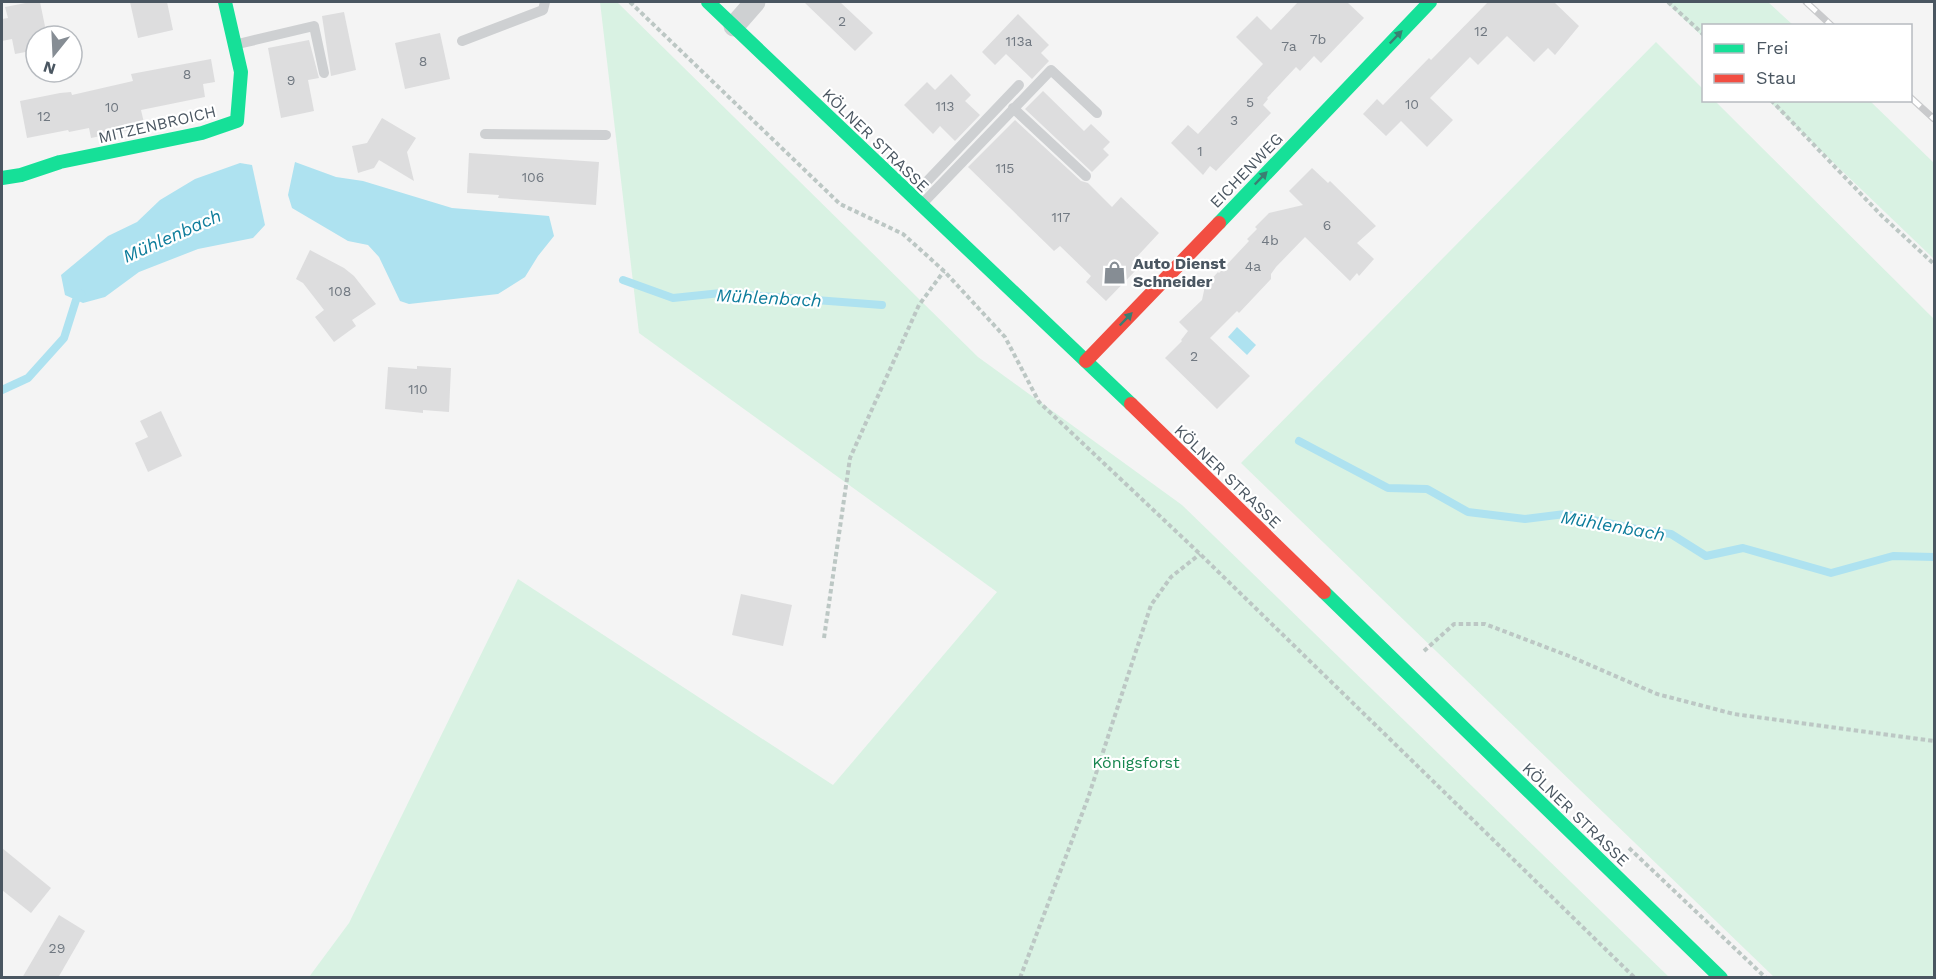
<svg xmlns="http://www.w3.org/2000/svg" width="1936" height="979" font-family="'Work Sans',sans-serif">
<rect width="100%" height="100%" fill="#f4f4f4"/>
<g fill="#d9f2e3">
<polygon points="600,2 617,2 978,357 1182,505 1669,977 309,977 349,923 518,579 833,785 997,592 639,333"/>
<polygon points="1666,2 1768,2 1793,25 1704,26 1703,37"/>
<polygon points="1656,42 1703,89 1704,100 1715,101 1934,319 1934,977 1774,977 1241,463"/>
<polygon points="1769,101 1870,101 1934,163 1934,259"/>
</g>
<g fill="#aee2f0">
<polygon points="295,162 336,177 363,181 452,208 549,216 554,236 538,256 525,277 498,294 409,304 400,301 379,257 368,245 348,241 292,208 288,195"/>
<polygon points="240,163 252,165 265,225 253,238 198,249 139,272 105,297 83,303 65,295 61,275 108,236 137,222 160,200 195,179"/>
<polygon points="1237,327 1256,345 1247,355 1228,337"/>
</g>
<g fill="none" stroke-linecap="round" stroke-linejoin="round">
<g stroke="#aee2f0" stroke-width="8">
<polyline points="623,280 673,298 721,293 882,305"/>
<polyline points="2,390 28,378 64,338 76,300 81,294"/>
<polyline points="1299,441 1388,488 1427,489 1468,512 1525,519 1565,514 1636,529 1671,534 1706,556 1743,548 1831,573 1893,556 1934,557"/>
</g>
</g>
<g fill="#ddddde">
<polygon points="31,2 40,2 47,36 36,36 36,50 15,54 12,39 2,41 2,19 8,18 5,7"/>
<polygon points="130,2 167,2 173,30 138,38"/>
<polygon points="804,2 840,2 873,33 855,51"/>
<polygon points="1298,2 1347,2 1364,18 1321,63 1314,56 1300,71 1296,67 1267,98 1268,99 1263,105 1271,113 1216,171 1210,166 1203,175 1171,143 1188,125 1198,134 1263,64 1236,37 1257,16 1271,30"/>
<polygon points="1488,2 1554,2 1579,26 1555,55 1548,48 1534,62 1507,36 1478,65 1470,57 1430,98 1453,120 1427,147 1401,121 1386,136 1363,114 1377,99 1383,105 1429,58 1431,60"/>
<polygon points="344,12 356,70 331,76 322,16"/>
<polygon points="1018,14 1049,45 1041,53 1049,61 1032,79 1006,54 995,65 982,52"/>
<polygon points="440,33 450,79 405,89 395,43"/>
<polygon points="309,40 319,78 308,80 314,111 281,118 268,48"/>
<polygon points="211,59 215,82 203,84 205,97 141,110 145,127 91,138 89,128 69,132 68,130 27,138 20,101 60,93 71,92 72,95 133,81 131,74"/>
<polygon points="951,74 971,95 965,101 980,115 955,141 940,126 933,134 904,105 927,82 935,90"/>
<polygon points="1043,91 1084,131 1091,124 1110,142 1103,149 1109,155 1092,172 1025,109"/>
<polygon points="382,118 416,138 407,152 414,181 379,160 374,168 358,173 352,146 367,143"/>
<polygon points="1015,120 1081,181 1088,183 1112,207 1121,197 1159,233 1132,262 1138,268 1106,301 1086,282 1091,276 1060,246 1054,251 968,167"/>
<polygon points="469,153 599,162 596,205 498,198 499,195 467,193"/>
<polygon points="1312,168 1328,183 1330,181 1376,226 1357,243 1374,259 1359,276 1357,273 1350,281 1305,237 1276,267 1271,274 1271,279 1239,313 1237,311 1210,338 1250,376 1217,409 1165,358 1182,341 1181,340 1188,331 1179,322 1202,300 1205,286 1218,272 1219,273 1249,241 1247,239 1257,229 1255,227 1269,213 1303,205 1289,191"/>
<polygon points="310,250 344,268 354,276 376,304 352,320 356,326 334,342 315,317 324,310 303,283 296,279"/>
<polygon points="417,366 451,368 449,412 423,410 423,413 385,409 388,367 417,369"/>
<polygon points="161,411 182,456 148,472 135,443 148,437 140,421"/>
<polygon points="741,594 792,605 783,646 732,635"/>
<polygon points="2,848 51,888 31,913 2,890"/>
<polygon points="59,915 85,931 58,978 22,978"/>
</g>
<g fill="none" stroke-linecap="round" stroke-linejoin="round">
<g stroke="#bcc7c4" stroke-width="4" stroke-dasharray="4.5 3" stroke-linecap="butt">
<polyline points="630,2 840,204 903,234 944,271 1005,337 1039,402 1200,554 1635,978"/>
<polyline points="1668,2 1704,35"/>
<polyline points="1771,100 1881,215 1934,264"/>
<polyline points="824,638 850,458 919,305 944,271"/>
<polyline points="1424,651 1454,624 1485,624 1569,656 1657,694 1734,714 1934,741"/>
<polyline points="1629,848 1766,978"/>
<polyline points="1020,978 1088,798 1151,605 1171,577 1200,554"/>
</g>
<g stroke="#ced0d2" stroke-width="10">
<polyline points="462,41 543,10 545,2"/>
<polyline points="238,44 314,26 324,73"/>
<polyline points="1013,108 1086,176"/>
<polyline points="485,134 606,135"/>
<polyline points="914,195 1019,85"/>
<polyline points="922,204 1051,70 1097,113"/>
</g>
<polyline stroke="#ced0d2" stroke-width="21" points="734,26 755,2"/>
<g stroke="#16e098" stroke-width="14">
<polyline points="708,2 1131,404"/>
<polyline points="2,178 21,175 60,162 202,133 237,121 241,72 225,2"/>
<polyline points="1219,223 1430,2"/>
<polyline points="1324,592 1721,978"/>
</g>
<g stroke="#f24e42" stroke-width="14">
<polyline points="1086,361 1219,223"/>
<polyline points="1131,404 1324,592"/>
</g>
<defs>
<g id="rail">
<polyline points="1806,2 1832,26"/>
<polyline points="1910,97 1934,119"/>
</g>
</defs>
<use href="#rail" stroke="#c9cacc" stroke-width="7"/>
<use href="#rail" stroke="#fff" stroke-width="4.5" stroke-dasharray="14" stroke-linecap="butt"/>
</g>
<defs><path id="oneway-solid" d="M-6-.8H1V-3.2L6.5 0L1 3.2V.8H-6Z" transform="scale(1.5)"/></defs>
<g fill="#3a7f72">
<use href="#oneway-solid" transform="translate(1396 37) rotate(-46)"/>
<use href="#oneway-solid" transform="translate(1261 178) rotate(-46)"/>
<use href="#oneway-solid" transform="translate(1126 319) rotate(-46)"/>
</g>
<defs>
<symbol id="shop-bare" viewBox="-9 -9 18 18"><path d="M-5-2.5h2.3a2.7 3.5 0 0 1 5.4 0H5L5.5 6h-11ZM-1.5-2.5h3a1.5 2.3 0 0 0-3 0Z" fill="#868d94" stroke="#fff" stroke-width="2.5" paint-order="stroke"/></symbol>
</defs>
<g fill-rule="evenodd">
<use href="#shop-bare" x="1098" y="256" width="33" height="33"/>
</g>
<g text-anchor="middle" stroke-width="4.5" stroke-linejoin="round" paint-order="stroke">
<g font-size="14" fill="#707881">
<text x="842" y="26">2</text>
<text x="1481" y="36">12</text>
<text x="1318" y="44">7b</text>
<text x="1019" y="46">113a</text>
<text x="1289" y="51">7a</text>
<text x="423" y="66">8</text>
<text x="187" y="79">8</text>
<text x="291" y="85">9</text>
<text x="1250" y="107">5</text>
<text x="1412" y="109">10</text>
<text x="945" y="111">113</text>
<text x="112" y="112">10</text>
<text x="44" y="121">12</text>
<text x="1234" y="125">3</text>
<text x="1200" y="156">1</text>
<text x="1005" y="173">115</text>
<text x="533" y="182">106</text>
<text x="1061" y="222">117</text>
<text x="1327" y="230">6</text>
<text x="1270" y="245">4b</text>
<text x="1253" y="271">4a</text>
<text x="340" y="296">108</text>
<text x="1194" y="361">2</text>
<text x="418" y="394">110</text>
<text x="57" y="953">29</text>
</g>
<g font-size="16" fill="#4a5661" stroke="#fff">
<text transform="translate(157 124) rotate(-13)" y="6">MITZENBROICH</text>
<text transform="translate(876 140) rotate(44)" y="6">KÖLNER STRASSE</text>
<text transform="translate(1246 170) rotate(-46)" y="6">EICHENWEG</text>
<text transform="translate(1228 476) rotate(44)" y="6">KÖLNER STRASSE</text>
<text transform="translate(1576 814) rotate(44)" y="6">KÖLNER STRASSE</text>
</g>
<g font-size="16" font-weight="bold" fill="#4a5661" stroke="#fff" text-anchor="start">
<text x="1133" y="269">Auto Dienst<tspan x="1133" dy="18">Schneider</tspan></text>
</g>
<g font-size="16" fill="#17864f" stroke="#fff">
<text x="1136" y="768">Königsforst</text>
</g>
<g font-size="18" font-style="italic" fill="#0c7c9b" stroke="#fff">
<text transform="translate(172 236) rotate(-24)" y="6">Mühlenbach</text>
<text transform="translate(769 298) rotate(3)" y="6">Mühlenbach</text>
<text transform="translate(1613 526) rotate(10)" y="6">Mühlenbach</text>
</g>
</g>
<rect width="1936" height="979" fill="none" stroke="#4a5661" stroke-width="6"/>
<rect x="1702" y="24" width="210" height="78" fill="#ffffff" stroke="#b7bbc0" stroke-width="1.5"/>
<rect x="1714" y="44" width="30" height="9" fill="#16e098" stroke="#b7bbc0" stroke-width="1.5"/>
<text x="1756" y="54" font-size="18" fill="#4a5661">Frei</text>
<rect x="1714" y="74" width="30" height="9" fill="#f24e42" stroke="#b7bbc0" stroke-width="1.5"/>
<text x="1756" y="84" font-size="18" fill="#4a5661">Stau</text>
<g transform="translate(54 54) rotate(198)"><circle r="28" fill="#ffffff" stroke="#b7bbc0" stroke-width="1.5"/>
<path d="M0-4.5L10 22L0 15L-10 22Z" fill="#868d94"/>
<text y="-9" font-size="16" font-weight="bold" text-anchor="middle" fill="#4a5661">N</text>
</g>
</svg>
